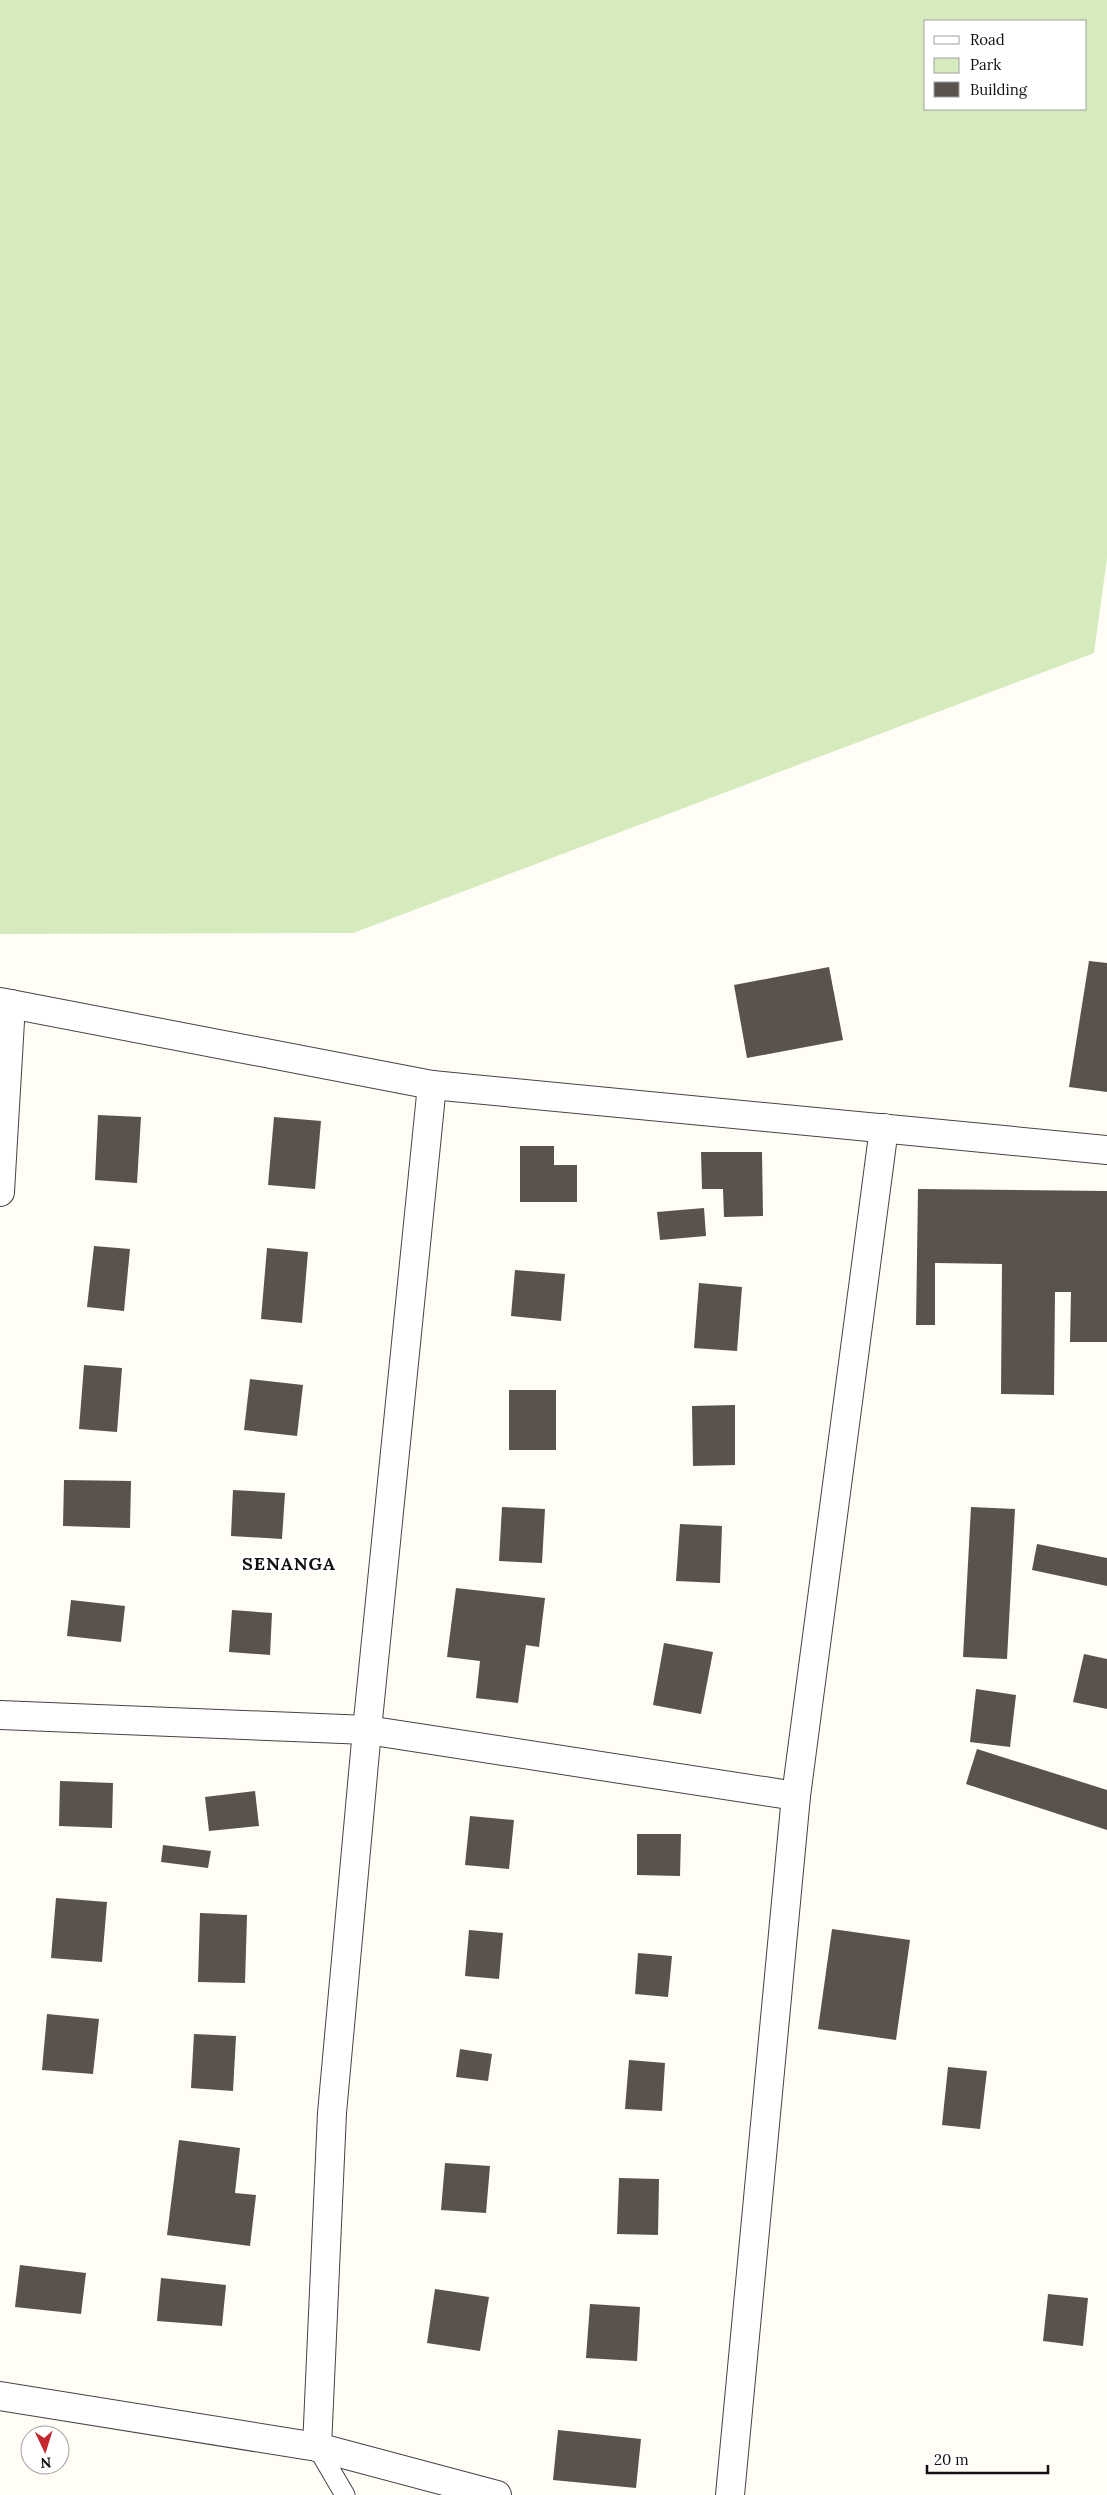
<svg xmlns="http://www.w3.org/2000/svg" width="1107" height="2495" font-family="Lora,serif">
<rect width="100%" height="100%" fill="#fffdf5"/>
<path fill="#d5ebbd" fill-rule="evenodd" d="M0 0H1107V558L1094 653 353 933 0 934ZM926 21H1086V109H926Z"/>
<g fill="#5a524d">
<polygon points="1089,961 1107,963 1107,1092 1069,1087"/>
<polygon points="829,967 843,1040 747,1058 734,985"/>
<polygon points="98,1115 141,1117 137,1183 95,1180"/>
<polygon points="274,1117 321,1121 315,1189 268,1185"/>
<polygon points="520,1146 554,1146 554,1165 577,1165 577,1202 520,1202"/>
<polygon points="701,1152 762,1152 763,1216 724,1217 723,1189 702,1189"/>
<polygon points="918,1189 1107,1191 1107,1342 1070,1342 1071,1292 1055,1292 1054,1395 1001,1394 1002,1264 935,1263 935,1325 916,1325"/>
<polygon points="704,1208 706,1236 660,1240 657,1212"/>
<polygon points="94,1246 130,1249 124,1311 87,1307"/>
<polygon points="267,1248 308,1252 302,1323 261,1319"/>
<polygon points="515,1270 565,1274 561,1321 511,1316"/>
<polygon points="699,1283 742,1287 737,1351 694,1348"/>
<polygon points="84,1365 122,1368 117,1432 79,1429"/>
<polygon points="250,1379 303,1385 297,1436 244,1430"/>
<rect x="509" y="1390" width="47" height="60"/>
<polygon points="735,1405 735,1465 693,1466 692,1406"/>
<polygon points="64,1480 131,1481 130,1528 63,1526"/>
<polygon points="233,1490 285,1493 282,1539 231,1536"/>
<polygon points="502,1507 545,1509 542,1563 499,1561"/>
<polygon points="971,1507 1015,1509 1007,1659 963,1657"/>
<polygon points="680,1524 722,1526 720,1583 676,1581"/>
<polygon points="1037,1544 1107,1558 1107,1586 1032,1570"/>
<polygon points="456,1588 545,1598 539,1647 526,1645 518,1703 476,1698 480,1661 447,1657"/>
<polygon points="71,1600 125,1606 121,1642 67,1636"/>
<polygon points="232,1610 272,1613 270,1655 229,1652"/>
<polygon points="664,1643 713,1652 701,1714 653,1705"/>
<polygon points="1084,1654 1107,1659 1107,1709 1073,1702"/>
<polygon points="976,1689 1016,1695 1010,1747 970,1742"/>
<polygon points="977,1749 1107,1790 1107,1830 966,1784"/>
<polygon points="60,1781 113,1783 112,1828 59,1826"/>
<polygon points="255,1791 259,1826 209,1831 205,1797"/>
<polygon points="470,1816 514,1820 509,1869 465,1865"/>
<polygon points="637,1834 681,1834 680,1876 637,1875"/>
<polygon points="163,1845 211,1851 208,1868 161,1862"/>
<polygon points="56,1898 107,1902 102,1962 51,1958"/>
<polygon points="200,1913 247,1915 245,1983 198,1982"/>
<polygon points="832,1929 910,1940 896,2040 818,2029"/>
<polygon points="469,1930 503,1933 499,1979 465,1976"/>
<polygon points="638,1953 672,1956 668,1997 635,1994"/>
<polygon points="47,2014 99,2019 93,2074 42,2070"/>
<polygon points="194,2034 236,2036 233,2091 191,2088"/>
<polygon points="460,2049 492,2054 488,2081 456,2077"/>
<polygon points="629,2060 665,2063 662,2111 625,2109"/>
<polygon points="948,2067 987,2071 980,2129 942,2125"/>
<polygon points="179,2140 240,2148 235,2193 256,2195 250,2246 167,2235"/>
<polygon points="445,2163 490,2166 486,2213 441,2210"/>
<polygon points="619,2178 659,2179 658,2235 617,2234"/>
<polygon points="20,2265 86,2273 81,2314 15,2307"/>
<polygon points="161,2278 226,2285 222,2326 157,2321"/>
<polygon points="435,2289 489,2297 480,2351 427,2343"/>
<polygon points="1048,2294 1088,2298 1083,2346 1043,2341"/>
<polygon points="590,2304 640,2307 637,2361 586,2358"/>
<polygon points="558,2430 641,2439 636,2488 553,2480"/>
</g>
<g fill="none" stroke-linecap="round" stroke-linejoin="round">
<defs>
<polyline id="lane" points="317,2447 345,2495"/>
<g id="street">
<polyline points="0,1002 432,1085 1107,1150"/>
<polyline points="0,1192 11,1004"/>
<polyline points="0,1715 367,1730 796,1796"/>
<polyline points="0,2396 317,2447 497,2495"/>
<polyline points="317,2447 332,2113 367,1730 432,1085"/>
<polyline points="730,2495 796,1796 884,1128"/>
</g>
</defs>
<use href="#lane" stroke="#444" stroke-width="21"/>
<use href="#street" stroke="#444" stroke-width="30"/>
<use href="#lane" stroke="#fff" stroke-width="19"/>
<use href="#street" stroke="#fff" stroke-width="28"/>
</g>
<g text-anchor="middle" stroke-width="5" stroke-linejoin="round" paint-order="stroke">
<g font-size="18" font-weight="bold" letter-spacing="1" fill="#111" stroke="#fff">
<text x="289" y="1570">SENANGA</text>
</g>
</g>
<rect x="924" y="20" width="162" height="90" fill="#ffffff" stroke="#a0a0a0"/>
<rect x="934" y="36" width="25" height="8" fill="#ffffff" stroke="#a0a0a0"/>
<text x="970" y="45" font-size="15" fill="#111111">Road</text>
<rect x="934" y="58" width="25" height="15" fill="#d5ebbd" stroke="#a0a0a0"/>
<text x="970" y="70" font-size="15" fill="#111111">Park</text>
<rect x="934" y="82" width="25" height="15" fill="#5a524d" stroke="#a0a0a0"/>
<text x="970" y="95" font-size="15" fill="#111111">Building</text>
<g transform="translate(45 2450) rotate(176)"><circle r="24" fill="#ffffff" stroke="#a0a0a0"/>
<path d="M0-4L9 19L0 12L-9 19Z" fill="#c4262e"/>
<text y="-8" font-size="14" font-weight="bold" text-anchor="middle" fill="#111111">N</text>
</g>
<path d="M927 2465v8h121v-8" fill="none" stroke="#111111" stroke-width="2.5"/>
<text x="934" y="2465" font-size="15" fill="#111111" stroke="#ffffff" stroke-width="4" paint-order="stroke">20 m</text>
</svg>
